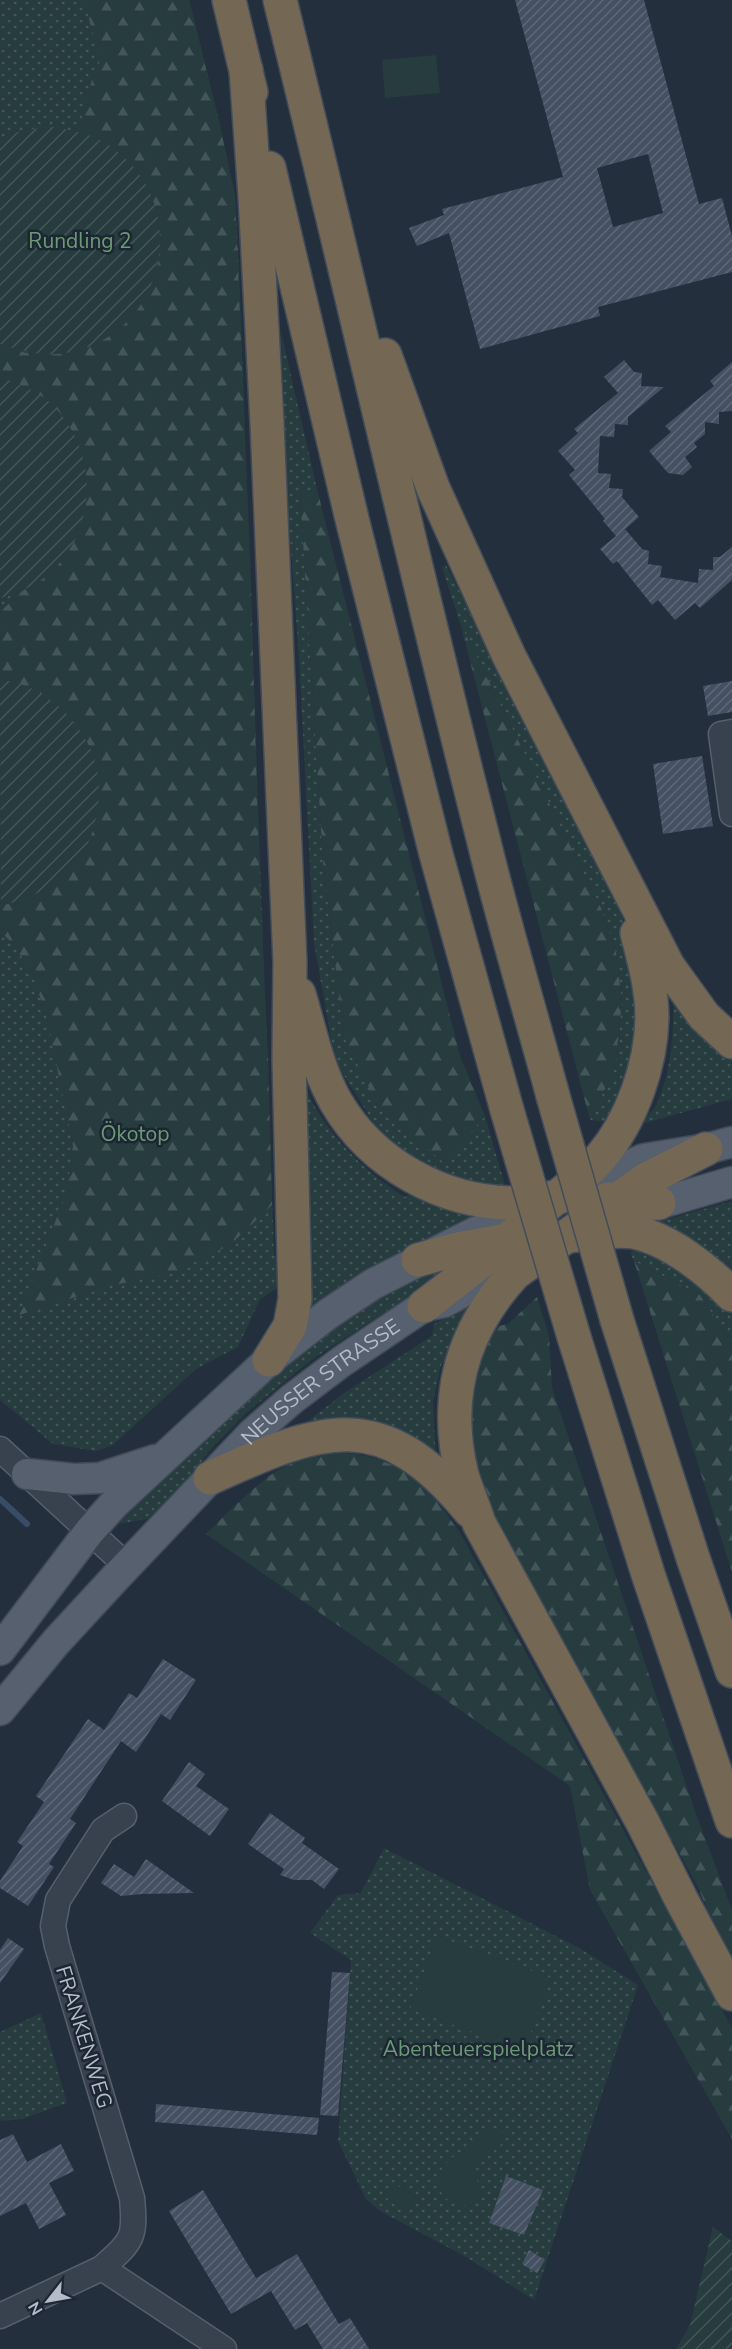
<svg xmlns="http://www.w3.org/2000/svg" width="732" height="2349" font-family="'Nunito Sans',sans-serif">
<defs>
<pattern id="grass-dots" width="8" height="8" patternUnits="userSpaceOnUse" patternTransform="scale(1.5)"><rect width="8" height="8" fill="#263c3f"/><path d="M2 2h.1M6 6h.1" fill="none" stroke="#435659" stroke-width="1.8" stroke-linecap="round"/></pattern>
<pattern id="forest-firs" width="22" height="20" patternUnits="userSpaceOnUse" patternTransform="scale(1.5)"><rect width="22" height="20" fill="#263c3f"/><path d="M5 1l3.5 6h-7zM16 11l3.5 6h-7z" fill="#435659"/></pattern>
<pattern id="garden-furrows" width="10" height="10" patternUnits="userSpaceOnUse" patternTransform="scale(1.5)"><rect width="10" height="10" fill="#263c3f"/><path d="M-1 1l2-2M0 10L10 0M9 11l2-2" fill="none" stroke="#435659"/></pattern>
<pattern id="building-hatch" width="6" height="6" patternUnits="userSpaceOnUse" patternTransform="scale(1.5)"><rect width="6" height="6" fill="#455162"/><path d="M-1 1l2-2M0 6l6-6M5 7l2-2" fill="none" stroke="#5d6877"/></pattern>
</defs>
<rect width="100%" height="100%" fill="#242f3e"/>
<g fill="url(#grass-dots)">
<polygon points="0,0 189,0 219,121 235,196 239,268 274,1256 282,1258 283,1284 260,1299 238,1347 196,1369 113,1445 96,1451 53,1444 0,1400"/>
<polygon points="281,332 317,489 300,493 323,862 344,1037 444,1162 485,1116 506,1189 449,1178 381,1135 335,1061 314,943 299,658 288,508"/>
<polygon points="446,565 617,897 637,974 637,1050 607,1122 590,1120 615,1068 622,1002 616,952 601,908 460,623 442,567"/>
<path d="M674 992 732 1051V1099L641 1124C646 1117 655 1109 658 1101 673 1067 673 1028 674 992Z"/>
<path d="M295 1060C300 1073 305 1087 311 1100 333 1140 366 1173 405 1197L414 1192 485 1215 307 1316Z"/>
<polygon points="732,1201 732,1273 717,1258 688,1238 644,1226"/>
<polygon points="646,1246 732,1310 732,1344 700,1295 634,1261 630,1252"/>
<polygon points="446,1268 439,1277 314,1358 246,1413 209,1451 180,1491 147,1519 112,1525 247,1391 390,1286"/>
<polygon points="465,1306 470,1309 450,1355 441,1365 433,1401 436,1463 298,1429 344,1393 432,1336 434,1324"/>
<polygon points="384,1848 581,1949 638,1985 534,2300 466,2257 380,2211 366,2199 338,2141 351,1960 310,1933 338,1895 361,1893"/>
<polygon points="41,2013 67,2103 22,2119 0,2121 0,2032"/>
</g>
<g fill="url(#forest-firs)">
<path d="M84 0H189L219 121 235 196 251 581 259 870 268 1056 272 1205 230 1245 172 1273 110 1286 19 1315 66 1194 73 1146 48 1023 33 974 13 944 0 931V906C34 896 62 886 82 854 88 845 91 833 96 823L4 680H0V612L21 592 49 574 20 384 0 378V344L26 353 138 309 154 281 161 250 104 143 79 132 86 96 100 61Z"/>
<polygon points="317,489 460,1056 485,1116 444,1163 378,1106 344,1037 323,862 300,493"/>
<polygon points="460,623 601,908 616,952 622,1002 615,1068 590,1120"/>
<polygon points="634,1261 700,1295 732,1344 732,1572"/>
<polygon points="537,1297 549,1336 552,1388 696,1814 732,1910 732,1969 697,1885 495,1521 476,1474 469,1420 474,1368 490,1328 508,1324"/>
<path d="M312 1450C352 1452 390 1456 421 1484 436 1496 447 1516 459 1531L732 2028V2139L590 1890 570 1786 206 1534C227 1513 248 1492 272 1474 285 1465 300 1462 312 1450Z"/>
</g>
<g fill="url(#garden-furrows)">
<path d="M52 127C70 130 89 133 105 143 198 199 167 343 58 354 38 356 19 350 0 344V138L24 130Z"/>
<path d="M0 378C16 383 32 389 46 399 99 444 101 528 49 574 35 586 17 593 0 598Z"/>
<path d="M0 680C23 681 49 696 65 712 77 726 89 741 94 758 107 800 94 853 59 880 41 894 22 900 1 906Z"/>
<polygon points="713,2227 732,2241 732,2349 676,2349 690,2325"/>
</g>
<g fill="#263c3f">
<polygon points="436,55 440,93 385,98 382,60"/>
<polygon points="437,1936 551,1978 524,2051 410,2009"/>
<path d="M492 2129 500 2130 503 2134C503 2157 485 2147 478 2162 472 2174 483 2187 477 2199 467 2219 417 2192 448 2161 453 2156 461 2153 467 2148 476 2141 481 2133 492 2129Z"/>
<polygon points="395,2184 417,2198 408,2212 386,2198"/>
</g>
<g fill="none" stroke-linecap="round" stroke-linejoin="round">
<polyline stroke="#394c67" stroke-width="6" points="0,1499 27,1524"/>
</g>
<g fill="url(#building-hatch)" fill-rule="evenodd">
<path d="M515 0H644L699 204 722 198 732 236V272L598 307 600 316 480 349 449 233 417 246 409 228 444 215 442 209 563 177ZM648 154 663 213 613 227 597 168Z"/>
<polygon points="624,360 634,372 642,373 641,386 664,387 628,417 628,425 615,424 614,437 600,436 598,473 611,474 609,488 623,489 622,497 639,517 623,531 625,529 642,549 649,551 648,564 662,566 660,577 698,583 699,569 713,570 713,557 720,557 732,547 732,580 700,608 695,603 675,620 658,600 652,605 617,561 613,564 600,549 616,536 603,521 605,519 569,475 575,470 558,451 578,433 574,429 618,393 604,377"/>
<polygon points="732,362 732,411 719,412 719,424 705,422 705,434 694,443 697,447 685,457 692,467 683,475 668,473 649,451 671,432 665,426 714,386 710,381"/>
<polygon points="732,681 732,712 708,716 703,686"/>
<polygon points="702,756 713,826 663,834 653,764"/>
<polygon points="163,1659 196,1680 170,1720 161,1714 136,1752 121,1741 70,1819 76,1823 49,1864 54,1867 28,1906 0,1888 0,1881 23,1846 17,1842 44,1802 36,1796 88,1719 104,1730 129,1693 137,1698"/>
<polygon points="189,1762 205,1774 196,1786 229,1809 210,1836 162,1801"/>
<polygon points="270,1813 305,1838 302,1843 339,1869 324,1889 312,1880 294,1880 280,1875 284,1869 248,1844"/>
<polygon points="146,1859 194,1893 142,1894 121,1896 101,1883 114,1864 134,1877"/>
<polygon points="8,1938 24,1949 0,1983 0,1950"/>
<polygon points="332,1972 350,1973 338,2116 320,2115"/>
<polygon points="156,2104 319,2118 317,2135 155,2122"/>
<polygon points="13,2134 27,2162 61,2144 74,2171 49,2183 66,2215 39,2229 26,2203 0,2216 0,2140"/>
<polygon points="506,2176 543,2190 524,2235 489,2223"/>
<polygon points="203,2190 256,2278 297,2254 339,2324 350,2318 369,2349 323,2349 307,2323 295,2330 271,2291 231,2314 169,2211"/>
<polygon points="529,2250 545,2260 537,2273 522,2264"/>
</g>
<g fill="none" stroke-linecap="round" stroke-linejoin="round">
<defs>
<g id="minor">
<polyline points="732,732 721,734 732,814"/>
<polyline points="0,1449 127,1566"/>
<path d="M102 2268C132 2241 136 2239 132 2198L57 1946 53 1926 58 1900 103 1830 124 1816"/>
<polyline points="0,2316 102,2268 224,2349"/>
</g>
<g id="major">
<polyline points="637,1210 732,1182"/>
<polyline points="27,1474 74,1479 100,1478 155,1460"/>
<polyline points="0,1650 89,1532 113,1505 269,1360 328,1314 373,1284 476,1232 644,1159 706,1149 732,1142"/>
<path id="s1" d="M0 1710 56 1642 116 1577 252 1434 292 1399 341 1362 424 1306 444 1302 527 1257"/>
</g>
<g id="highway">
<polyline points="229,0 251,92"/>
<path d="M280 0C349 279 412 560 483 838 504 925 530 1010 553 1096"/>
<polyline points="246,70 255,196 267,423 290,963 289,1059 295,1299 290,1326 269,1360"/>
<polyline points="269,168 352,519 436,854 507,1110"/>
<polyline points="385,355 433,488 509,656 668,966 704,1016 732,1042"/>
<path d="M299 994C310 1030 317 1069 336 1102 372 1164 443 1203 514 1203 530 1204 544 1197 560 1197"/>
<path d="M706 1149 645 1180 515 1273C461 1331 443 1398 462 1475 467 1491 474 1507 479 1523L643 1823 681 1899 732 1994"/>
<polyline points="608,1199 659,1203"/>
<path d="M568 1236C589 1234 613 1229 634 1232 669 1239 708 1270 732 1295"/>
<polyline points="418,1260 458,1249 508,1240"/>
<path d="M424 1306C465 1275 505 1243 544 1208 563 1191 584 1177 601 1157 632 1120 651 1065 652 1018 652 989 644 960 637 933"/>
<polyline points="617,1320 693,1558 732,1671"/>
<polyline points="574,1337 648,1574 732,1821"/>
<path d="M210 1478C323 1427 381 1403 470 1511"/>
</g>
</defs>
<use href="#minor" stroke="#565f6c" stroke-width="27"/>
<use href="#major" stroke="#414a57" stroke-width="33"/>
<use href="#highway" stroke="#434c59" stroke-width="36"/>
<use href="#minor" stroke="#38414e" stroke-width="24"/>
<use href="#major" stroke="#56606e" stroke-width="30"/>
<use href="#highway" stroke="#746855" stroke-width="33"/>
<defs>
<g id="highway-bridge">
<polyline points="553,1096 617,1320"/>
<polyline points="507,1110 574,1337"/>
</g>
</defs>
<use href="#highway-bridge" stroke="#434c59" stroke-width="36" stroke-linecap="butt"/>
<use href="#highway-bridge" stroke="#746855" stroke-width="33"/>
</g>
<g text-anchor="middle" stroke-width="5" stroke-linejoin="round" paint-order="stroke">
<g font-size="21" fill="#6b9a76" stroke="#1d2633">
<text x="80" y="248">Rundling 2</text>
<text x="135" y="1141">Ökotop</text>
<text x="478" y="2056">Abenteuerspielplatz</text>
</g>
<g font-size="21" fill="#b4bcc9" stroke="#1d2633">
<text dy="7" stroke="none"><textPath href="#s1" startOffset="460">NEUSSER STRASSE</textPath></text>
<text transform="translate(84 2037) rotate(73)" y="7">FRANKENWEG</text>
</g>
</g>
<g transform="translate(48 2301) rotate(239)" stroke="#1d2633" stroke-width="4.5" paint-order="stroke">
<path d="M0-4.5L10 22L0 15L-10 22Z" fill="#b4bcc9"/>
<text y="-9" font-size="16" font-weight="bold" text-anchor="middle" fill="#b4bcc9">N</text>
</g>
</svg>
